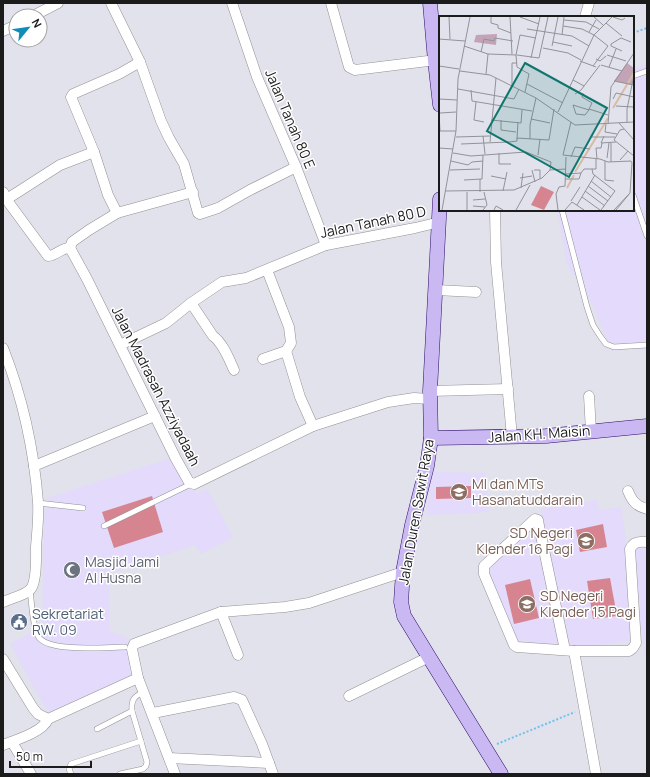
<svg xmlns="http://www.w3.org/2000/svg" width="650" height="777" font-family="Manrope,sans-serif">
<rect width="100%" height="100%" fill="#e1e2ec"/>
<g fill="#e3dafc">
<polygon points="647,64 647,349 611,351 594,307 567,264 557,210 633,210 633,69"/>
<polygon points="177,456 196,494 207,489 233,537 201,554 195,545 109,574 109,631 132,640 135,677 56,714 50,712 45,707 10,644 42,627 45,499"/>
<polygon points="433,472 486,473 489,512 426,515"/>
<polygon points="597,500 599,510 621,507 640,639 567,650 540,509"/>
<polygon points="539,517 565,648 511,644 484,564"/>
<polygon points="629,538 647,541 647,670"/>
</g>
<g fill="#d68590">
<polygon points="471,486 471,498 436,499 436,487"/>
<polygon points="152,496 163,532 114,548 102,512"/>
<polygon points="603,524 607,547 580,552 576,530"/>
<polygon points="610,578 617,616 593,619 587,581"/>
<polygon points="530,579 539,618 514,624 505,585"/>
</g>
<g fill="none" stroke-linecap="round" stroke-linejoin="round">
<defs>
<g id="lane">
<polyline points="633,76 647,71"/>
<polyline points="633,195 647,236"/>
<polyline points="562,210 587,307 593,325 600,336 606,344 614,347 647,345"/>
<polyline points="38,503 83,508"/>
<polyline points="104,526 191,484"/>
<path d="M30 590C32 604 32 624 38 636 47 653 107 647 125 647"/>
<path d="M97 729 132 711C131 700 134 696 144 692"/>
<polyline points="71,774 69,769 71,764 141,741"/>
<polyline points="120,774 143,769 146,766 147,762 132,711"/>
</g>
<g id="street">
<polyline points="111,3 140,62 161,121 169,138 184,164 198,213 200,214 218,208 250,190 296,167"/>
<polyline points="232,3 257,77 296,167 326,245"/>
<polyline points="331,3 349,67 355,70 428,61 435,61"/>
<polyline points="33,16 58,3"/>
<polyline points="585,17 589,3"/>
<polyline points="3,31 16,25"/>
<path d="M3 192 9 203 48 256C56 256 62 247 70 248"/>
<polyline points="7,199 60,165 94,152"/>
<polyline points="495,210 496,262 512,437"/>
<polyline points="117,213 108,195 94,152 71,97 73,94 119,74 140,62"/>
<polyline points="70,248 87,279 176,459 189,482 194,484 313,426 388,402 414,398 430,399"/>
<polyline points="70,248 72,242 89,230 117,213 193,192"/>
<polyline points="436,290 476,292"/>
<path d="M191 303 213 336C223 343 229 359 234 370"/>
<polyline points="120,345 166,323 191,303 222,282 246,278 326,245 415,228 440,222"/>
<path d="M3 348C22 396 34 451 38 502 39 517 37 533 36 547 36 558 37 577 32 587 28 595 11 598 3 602"/>
<polyline points="286,351 300,397 313,426"/>
<polyline points="263,359 286,351 291,343 289,327 267,270"/>
<polyline points="430,391 508,389"/>
<polyline points="589,396 591,431"/>
<polyline points="34,466 155,416"/>
<path d="M628 491C632 501 636 506 647 509"/>
<polyline points="221,612 238,655"/>
<polyline points="565,650 539,526 538,520 535,519 484,566 484,574 514,645 517,647 574,651 596,774"/>
<path d="M574 651H629L633 648 636 643 630 549C633 542 640 541 647 542"/>
<polyline points="3,659 33,708 38,714 48,719 138,678"/>
<polyline points="349,696 429,657"/>
<polyline points="153,713 234,697 242,700 262,744 273,774"/>
<polyline points="12,742 31,774"/>
<path d="M3 745C16 740 43 732 48 719"/>
<polyline points="169,758 269,763"/>
<polyline points="175,774 138,678 132,649 134,644 221,612 285,607 309,603 403,572"/>
</g>
<g id="secondary">
<polyline points="430,3 435,61 440,105"/>
<polyline points="440,199 430,391 431,438 427,466 412,525 403,572 401,602 404,616 429,657 501,774"/>
<polyline points="431,438 546,436 647,426"/>
</g>
</defs>
<use href="#lane" stroke="#929292" stroke-width="6"/>
<use href="#street" stroke="#929292" stroke-width="11"/>
<use href="#secondary" stroke="#2d0d67" stroke-width="15"/>
<g stroke="#71c1ee" stroke-width="2" stroke-dasharray="2 2" stroke-linecap="butt">
<polyline points="615,17 616,17"/>
<polyline points="633,33 647,28"/>
<polyline points="497,744 575,712"/>
</g>
<use href="#lane" stroke="#fff" stroke-width="5"/>
<use href="#street" stroke="#fff" stroke-width="10"/>
<use href="#secondary" stroke="#cab8f3" stroke-width="14"/>
</g>
<defs>
<symbol id="school-disc" viewBox="-11 -11 22 22"><circle r="9.5" fill="#8d6e63" stroke="#fff"/><path d="M0-5L7-2L0 1L-7-2ZM-4 1L0 2.5L4 1V4Q0 6-4 4Z" fill="#fff"/></symbol>
<symbol id="mosque-disc" viewBox="-11 -11 22 22"><circle r="9.5" fill="#6b7280" stroke="#fff"/><path d="M3.5-4.9A6 6 0 1 0 3.5 4.9A5 5 0 1 1 3.5-4.9Z" fill="#fff"/></symbol>
<symbol id="civic-disc" viewBox="-11 -11 22 22"><circle r="9.5" fill="#5c6f8a" stroke="#fff"/><path d="M-.6-6.5H3V-4.5H.6V-3L4-1V1h2V6H-6V1h2V-1L-.6-3ZM-1.2 2.5V6h2.4V2.5Z" fill="#fff"/></symbol>
</defs>
<g fill-rule="evenodd">
<use href="#school-disc" x="449" y="482" width="20" height="20"/>
<use href="#school-disc" x="576" y="531" width="20" height="20"/>
<use href="#mosque-disc" x="62" y="560" width="20" height="20"/>
<use href="#school-disc" x="517" y="594" width="20" height="20"/>
<use href="#civic-disc" x="9" y="612" width="20" height="20"/>
</g>
<g text-anchor="middle" stroke-width="3" stroke-linejoin="round" paint-order="stroke">
<g font-size="14" fill="#1b1b1b" stroke="#fff">
<text transform="translate(290 119) rotate(67)" y="5">Jalan Tanah 80 E</text>
<text transform="translate(373 222) rotate(-12)" y="5">Jalan Tanah 80 D</text>
<text transform="translate(156 386) rotate(63)" y="5">Jalan Madrasah Azziyadaah</text>
<text transform="translate(539 434) rotate(-4)" y="5">Jalan KH. Maisin</text>
<text transform="translate(416 512) rotate(-80)" y="5">Jalan Duren Sawit Raya</text>
</g>
<g font-size="14" fill="#785e54" stroke="#fff" text-anchor="start">
<text x="472" y="489">MI dan MTs<tspan x="472" dy="16">Hasanatuddarain</tspan></text>
<text x="573" y="538" text-anchor="end">SD Negeri<tspan x="573" dy="16">Klender 16 Pagi</tspan></text>
<text x="540" y="601">SD Negeri<tspan x="540" dy="16">Klender 15 Pagi</tspan></text>
</g>
<g font-size="14" fill="#5b616d" stroke="#fff" text-anchor="start">
<text x="85" y="567">Masjid Jami<tspan x="85" dy="16">Al Husna</tspan></text>
</g>
<g font-size="14" fill="#4e5e75" stroke="#fff" text-anchor="start">
<text x="32" y="619">Sekretariat<tspan x="32" dy="16">RW. 09</tspan></text>
</g>
</g>
<g transform="translate(439 16)">
<rect width="195" height="195" fill="#e1e2ec"/>
<path d="M58 18 57 29 35 26 37 19ZM188 47 195 52 193 69 175 65Z" fill="#c3a4b7"/>
<path d="M102 170 115 176 105 194 92 189Z" fill="#d68590"/>
<path fill="none" stroke="#d7bca5" stroke-width="2" d="M174 92 195 57M136 156 169 102M128 172 135 159"/>
<path fill="none" stroke="#929298" stroke-width="1" d="M10 1 11 23M52 1V7L59 9V12L72 17M71 1 73 38M81 1 100 8M155 1 164 9M174 1 183 4 186 2M125 4 147 6 160 13M167 7 183 20M124 10 143 13 155 19M88 13 133 20 150 30M150 16 157 4M123 19 125 1M0 23 26 25M114 26 133 30M25 30 49 38 77 39 78 51 90 58 86 76M113 30 119 1M104 32 129 37 142 44M183 35 172 30V28L182 22 192 26M42 36 45 23 55 25 56 22 74 25M77 39 81 19 97 22M78 39 100 42 109 1M168 39 187 45M92 42 101 1M157 43 161 45 167 40M141 45 157 51M162 49 183 55M0 50 20 53M154 50 169 30 155 19M170 51 177 33M21 55 51 59 97 82 136 109 195 106M47 58 49 38M134 64 145 70M175 65 195 69M88 68 124 87M73 70V47H78M19 73 75 83 80 73M32 74 33 85 93 95M144 77 143 81 153 87 150 93M136 78 142 74 161 49M0 83 18 84M174 83 177 77 195 81M37 86 35 104 45 106M177 90 195 91M150 94 134 89 137 98 146 99 150 94V93L169 99M119 96 155 19 173 1M0 97 1 115M1 97 17 96M92 103 111 107M52 104 82 107 83 94M62 104V114L77 116M132 106 124 139 161 143 169 146 192 145 193 147M188 106V93L195 59M180 107 195 124M167 108 166 116 178 118M169 108 172 71 195 37M185 113 181 114 175 124 195 140M1 115H17M44 120 46 138M165 120 162 127 177 126M17 121 51 120M153 121H176M78 123 79 106M91 123V109L97 82M51 126 57 62M172 127V146M22 128 70 126 78 125V122L110 124 115 93M0 132 14 133M14 137 32 140 87 136 112 146 111 154M60 137V148H72M99 139 101 123M132 141 136 131 151 133M168 142 170 127M158 143 157 132H162L163 127M181 144 189 135M12 145 29 149 33 146 44 145M166 145V164L175 165M153 153 154 158 176 175 162 194M11 154 41 153M93 154 96 166M95 154H101V163M111 154 127 153M127 158 142 157 145 153H157V143M52 160 67 163M81 162 93 160M43 163 44 139M126 163H140L142 157M25 164 43 163M152 165 172 181M149 170 169 185M82 172 84 157M7 175 75 174 103 162 111 154M64 175 68 156M146 175 166 190M41 176V163M143 181 161 194M34 184 46 183M132 185 141 171M138 189 156 159M34 190 46 191M3 194 17 115 19 63 31 1M28 194V176M44 194 48 189 45 176M55 194 57 190 64 194M77 194 91 169M119 194 117 178 120 171 126 170 127 141M126 194 133 186 145 194M175 194 190 178M177 194 191 177 193 147"/>
<path fill="#0f766e" fill-opacity="0.15" stroke="#0f766e" stroke-width="2" d="M86 47 168 92 130 161 48 115Z"/>
<rect width="195" height="195" fill="none" stroke="#1b1b1b" stroke-width="2"/>
</g>
<rect width="650" height="777" fill="none" stroke="#1b1b1b" stroke-width="8"/>
<g transform="translate(28 28) rotate(61)"><circle r="19" fill="#ffffff" stroke="#a4a4a4"/>
<path d="M0-3L7 15L0 10L-7 15Z" fill="#108db6"/>
<text y="-6" font-size="11" font-weight="bold" text-anchor="middle" fill="#1b1b1b">N</text>
</g>
<path d="M10 761v6h81v-6" fill="none" stroke="#1b1b1b" stroke-width="2"/>
<text x="16" y="761" font-size="12" fill="#1b1b1b" stroke="#ffffff" stroke-width="3" paint-order="stroke">50 m</text>
</svg>
